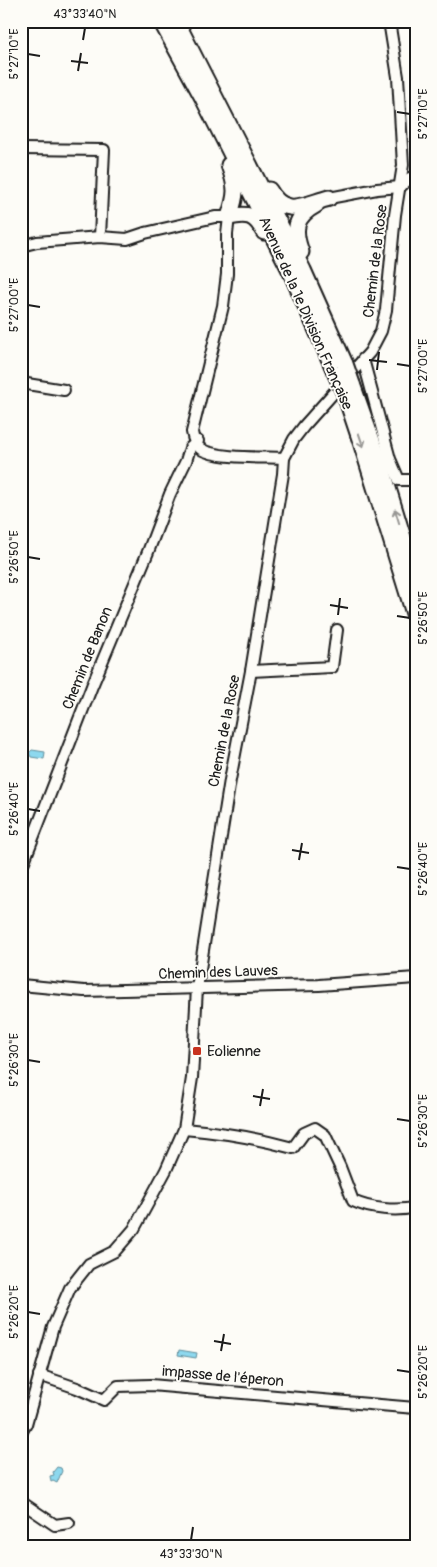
<svg xmlns="http://www.w3.org/2000/svg" width="437" height="1567" font-family="Pangolin,sans-serif">
<rect width="100%" height="100%" fill="#fdfcf7"/>
<filter id="ink" filterUnits="userSpaceOnUse"><feTurbulence type="fractalNoise" baseFrequency=".02" numOctaves="2"/><feDisplacementMap in="SourceGraphic" scale="10" xChannelSelector="R" yChannelSelector="G"/><feConvolveMatrix kernelMatrix="1 2 1 2 8 2 1 2 1" color-interpolation-filters="sRGB"/></filter>
<g filter="url(#ink)">
<g fill="#8dd8ee" stroke="#608d9a">
<polygon points="32,750 45,752 44,759 31,757 29,753"/>
<polygon points="179,1350 197,1353 196,1358 178,1355"/>
<polygon points="57,1467 61,1468 62,1471 57,1483 53,1481 51,1482 50,1476 54,1475 53,1472"/>
</g>
<g fill="none" stroke-linecap="round" stroke-linejoin="round">
<defs>
<g id="minor">
<polyline points="21,149 104,150 100,237"/>
<polyline points="400,187 410,178 416,177"/>
<polyline points="329,198 377,189 400,187"/>
<path d="M21 246 37 242 100 237 127 239 145 233 215 217H229L227 234V274L223 306 192 432C193 439 195 445 201 449 216 459 265 457 284 458"/>
<polyline points="363,359 390,459 399,480 416,480"/>
<polyline points="21,383 64,390"/>
<polyline points="251,671 332,667 337,630"/>
<polyline points="21,869 92,686 148,552 170,494 186,461 190,448 198,441"/>
<polyline points="21,985 84,991 319,985 416,978"/>
<path d="M184 1129C221 1132 257 1138 293 1148L304 1133 315 1128 325 1135 340 1167 353 1201C370 1209 397 1212 416 1207"/>
<polyline points="39,1375 77,1388 104,1400 118,1386 151,1385 415,1408"/>
<polyline points="21,1433 26,1424 53,1327 70,1288 89,1264 115,1251 134,1229 166,1170 184,1129 192,1078 197,988 230,780 251,671 283,474 284,458 294,439 304,426 370,352 381,331 386,310 395,215 403,165 398,77 389,21"/>
<polyline points="21,1502 55,1525 69,1523"/>
</g>
<g id="highway">
<polyline points="161,21 203,98 290,270 336,374"/>
<polyline points="176,21 303,270 345,364"/>
<path d="M269 190C285 218 303 205 329 198"/>
<path d="M229 217C247 213 255 214 264 232"/>
<path d="M229 217C237 194 237 188 229 165"/>
<path d="M301 252C293 230 294 217 316 205"/>
<polyline points="352,384 383,472 416,580"/>
<polyline points="345,394 361,442 416,620"/>
</g>
</defs>
<use href="#minor" stroke="#1c1c1c" stroke-width="14"/>
<use href="#highway" stroke="#1c1c1c" stroke-width="19"/>
<use href="#minor" stroke="#fdfcf7" stroke-width="10"/>
<use href="#highway" stroke="#fdfcf7" stroke-width="15"/>
<defs>
<g id="highway-bridge">
<polyline points="345,364 352,384"/>
<polyline points="336,374 345,394"/>
</g>
</defs>
<use href="#highway-bridge" stroke="#1c1c1c" stroke-width="19" stroke-linecap="butt"/>
<use href="#highway-bridge" stroke="#fdfcf7" stroke-width="15"/>
</g>
<defs><path id="oneway-shaft" d="M-6 0H5M1.5-3L5.5 0L1.5 3" fill="none" stroke-width="1.6" stroke-linecap="round" stroke-linejoin="round" transform="scale(1.25)"/></defs>
<g stroke="#989794">
<use href="#oneway-shaft" transform="translate(361 440) rotate(71)"/>
<use href="#oneway-shaft" transform="translate(397 516) rotate(-107)"/>
</g>
</g>
<path fill="none" stroke="#1c1c1c" stroke-width="2" d="M83 40 85 28M28 54 40 56M71 61 88 63M78 71 81 53M397 112 410 114M28 305 40 307M369 360 387 362M397 364 410 366M377 370 379 352M28 557 40 559M330 605 348 608M338 615 340 598M397 616 410 618M28 809 40 811M292 850 309 853M299 860 302 843M397 867 410 869M28 1060 40 1062M253 1096 270 1099M260 1106 263 1089M397 1119 410 1121M28 1312 40 1314M214 1341 231 1344M221 1351 224 1334M397 1370 410 1372M191 1540 193 1527"/>
<rect fill="#c8321e" stroke="#fdfcf7" stroke-width="2" x="192" y="1046" width="10" height="10" rx="2.5"/>
<g text-anchor="middle" stroke-width="4" stroke-linejoin="round" paint-order="stroke">
<g font-size="15" fill="#1c1c1c" stroke="#fdfcf7">
<text transform="translate(375 261) rotate(-83)" y="5">Chemin de la Rose</text>
<text transform="translate(306 313) rotate(66)" y="5">Avenue de la 1e Division Française</text>
<text transform="translate(87 658) rotate(-68)" y="5">Chemin de Banon</text>
<text transform="translate(224 731) rotate(-79)" y="5">Chemin de la Rose</text>
<text transform="translate(218 972) rotate(-2)" y="5">Chemin des Lauves</text>
<text transform="translate(223 1376) rotate(5)" y="5">impasse de l'éperon</text>
</g>
<g font-size="15" fill="#1c1c1c" stroke="#fdfcf7" text-anchor="start">
<text x="207" y="1056">Eolienne</text>
</g>
</g>
<rect width="437" height="1567" fill="none" stroke="#fdfcf7" stroke-width="55"/>
<rect x="28" y="28" width="382" height="1512" fill="none" stroke="#1c1c1c" stroke-width="2"/>
<g font-size="12" text-anchor="middle" fill="#1c1c1c">
<text x="85" y="18">43°33'40"N</text>
<text transform="translate(14 54) rotate(-90)" y="4">5°27'10"E</text>
<text transform="translate(423 114) rotate(-90)" y="4">5°27'10"E</text>
<text transform="translate(14 305) rotate(-90)" y="4">5°27'00"E</text>
<text transform="translate(423 366) rotate(-90)" y="4">5°27'00"E</text>
<text transform="translate(14 557) rotate(-90)" y="4">5°26'50"E</text>
<text transform="translate(423 618) rotate(-90)" y="4">5°26'50"E</text>
<text transform="translate(14 809) rotate(-90)" y="4">5°26'40"E</text>
<text transform="translate(423 869) rotate(-90)" y="4">5°26'40"E</text>
<text transform="translate(14 1060) rotate(-90)" y="4">5°26'30"E</text>
<text transform="translate(423 1121) rotate(-90)" y="4">5°26'30"E</text>
<text transform="translate(14 1312) rotate(-90)" y="4">5°26'20"E</text>
<text transform="translate(423 1372) rotate(-90)" y="4">5°26'20"E</text>
<text x="191" y="1558">43°33'30"N</text>
</g>
</svg>
